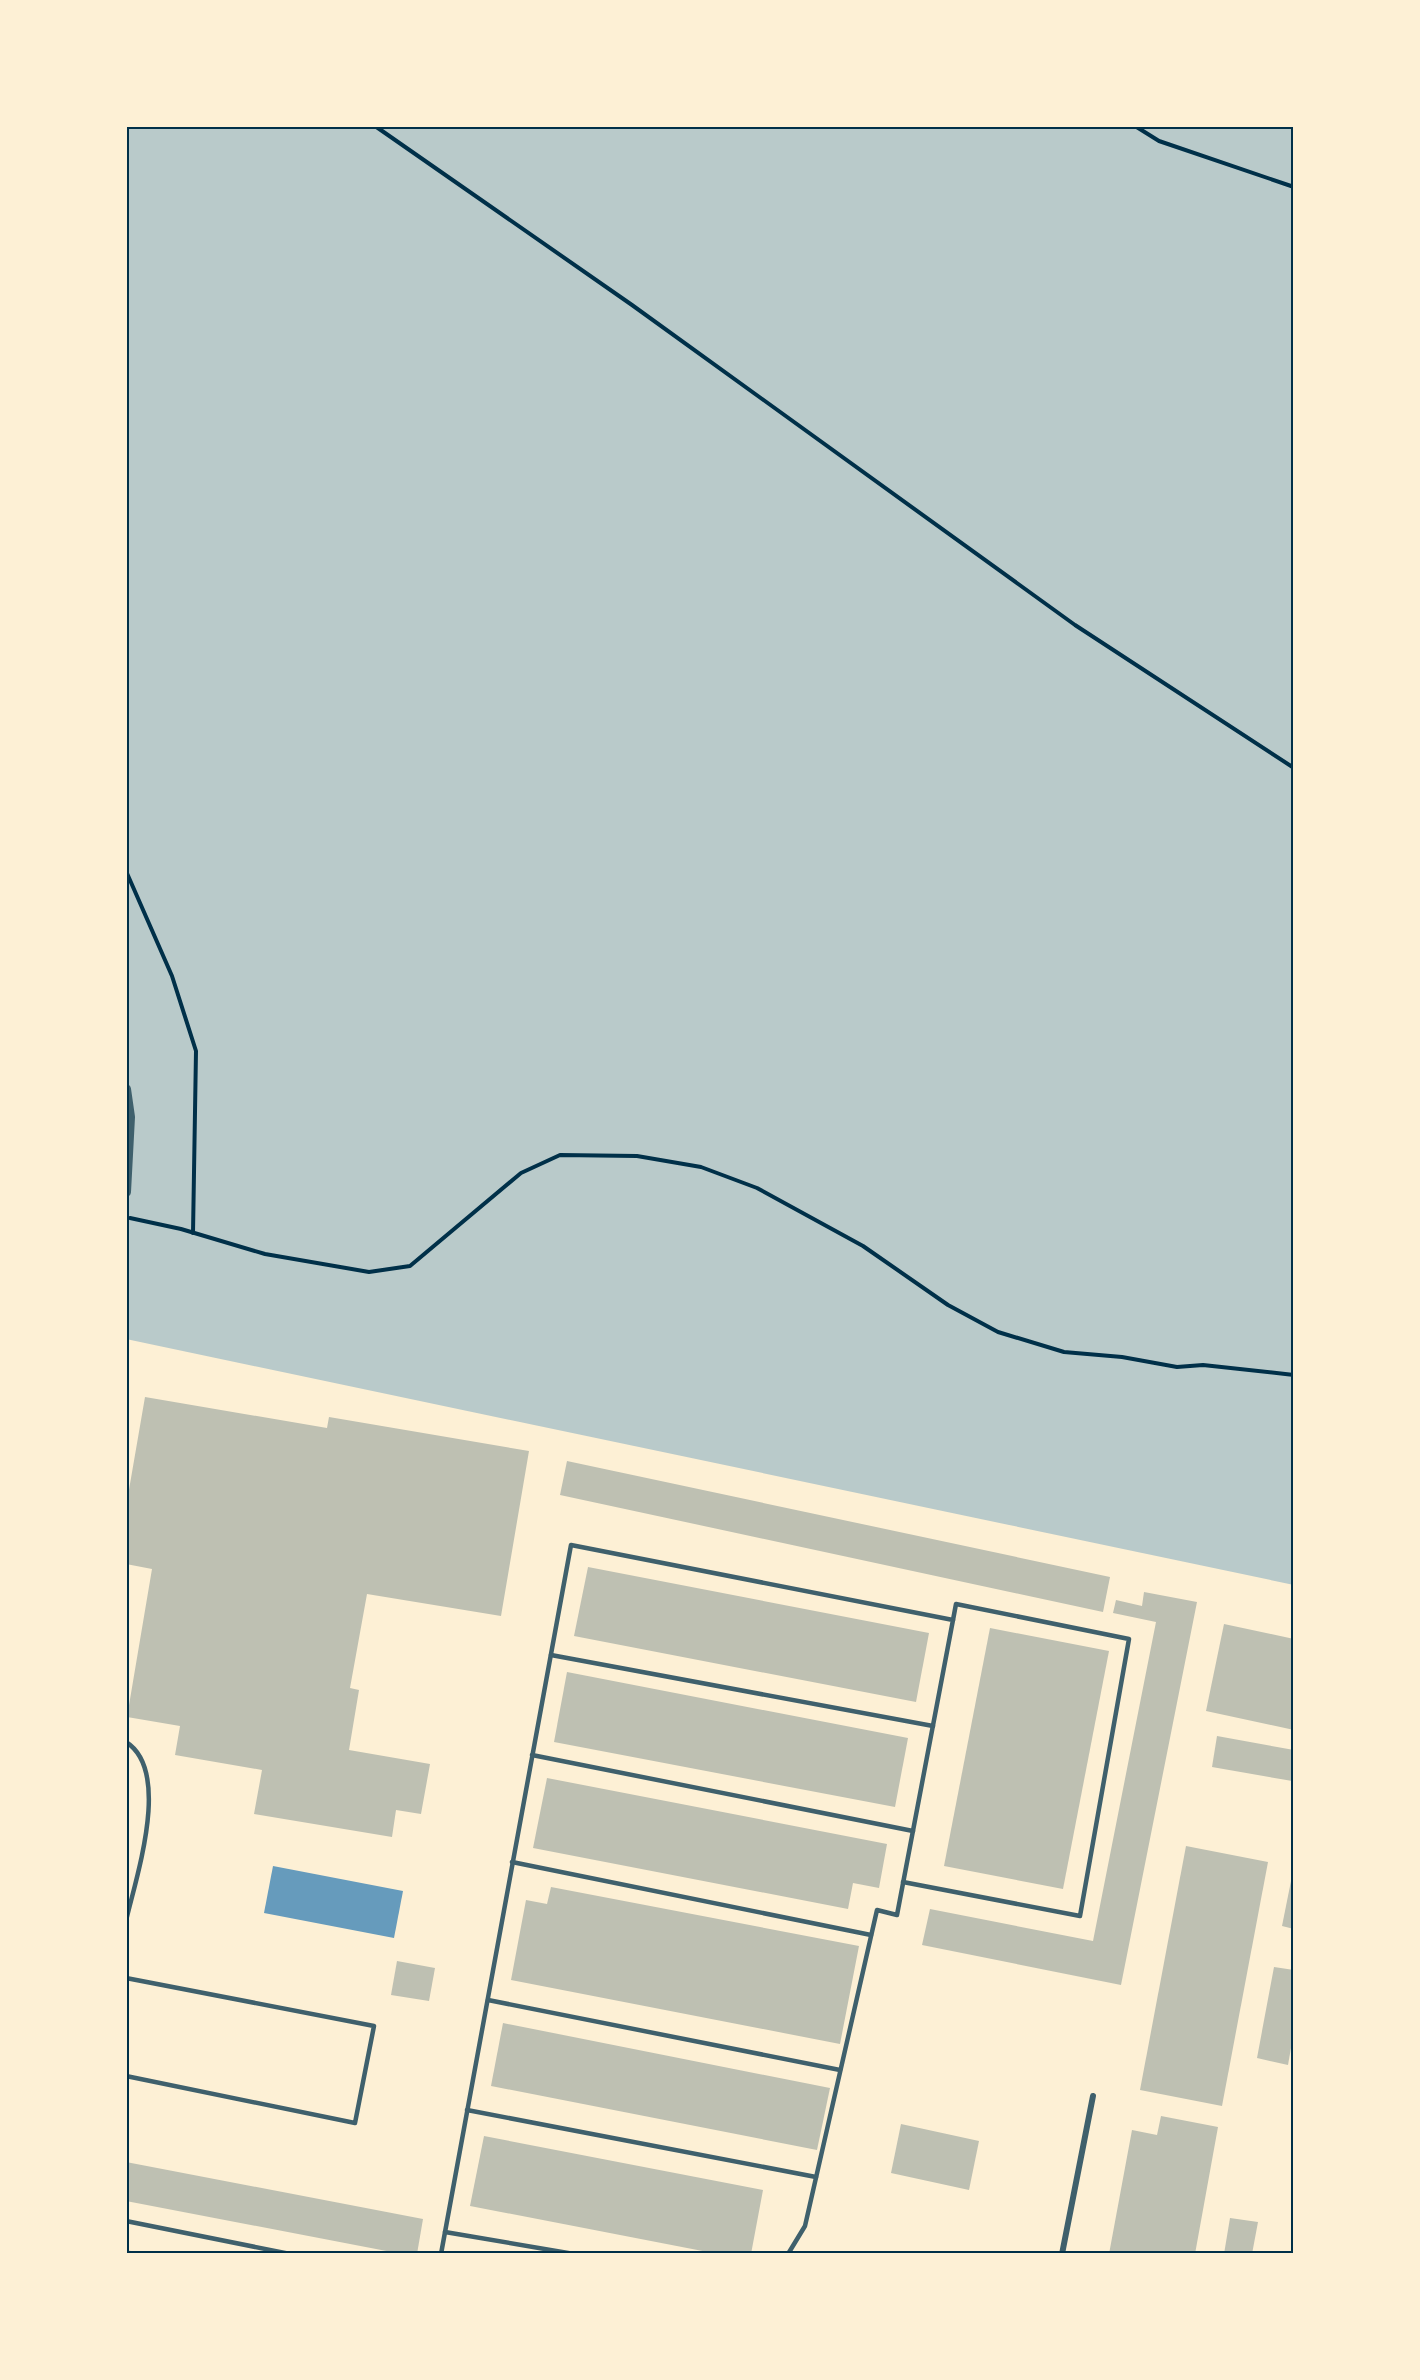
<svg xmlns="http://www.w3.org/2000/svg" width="1420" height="2380" font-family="'Nunito Sans',sans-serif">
<rect width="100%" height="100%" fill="#fdf0d5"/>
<polygon fill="#b9caca" points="126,126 1294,126 1294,1585 126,1339"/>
<polygon fill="#669bbc" points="273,1866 403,1891 394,1938 264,1913"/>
<g fill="#bec0b2">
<polygon points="145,1397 327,1428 329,1417 529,1451 501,1616 367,1594 350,1688 359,1690 349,1750 430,1764 421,1814 396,1810 392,1837 254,1814 262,1770 175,1755 180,1726 127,1717 152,1569 126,1564 126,1507"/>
<polygon points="567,1461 1110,1577 1103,1612 560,1495"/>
<polygon points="588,1567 929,1633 916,1702 574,1636"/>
<polygon points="1144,1592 1197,1602 1121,1985 922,1945 930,1909 1093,1941 1156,1622 1113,1613 1116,1600 1142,1606"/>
<polygon points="1224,1624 1294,1639 1294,1730 1206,1711"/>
<polygon points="990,1628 1109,1651 1063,1889 944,1866"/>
<polygon points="567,1672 908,1738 895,1807 554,1742"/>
<polygon points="1217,1736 1294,1750 1292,1781 1212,1767"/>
<polygon points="547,1778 887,1844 879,1888 853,1883 848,1909 533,1848"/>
<polygon points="1186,1846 1268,1862 1222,2106 1140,2090"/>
<polygon points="1293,1871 1294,1872 1294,1929 1282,1926"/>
<polygon points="551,1887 859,1946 840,2044 511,1980 526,1900 547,1904"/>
<polygon points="397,1961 435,1968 429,2001 391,1995"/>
<polygon points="1274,1967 1294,1970 1294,2031 1288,2065 1257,2058"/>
<polygon points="503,2023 830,2088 817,2150 491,2086"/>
<polygon points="1161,2116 1218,2127 1195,2254 1109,2254 1132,2130 1157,2135"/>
<polygon points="901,2124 979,2141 969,2190 891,2173"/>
<polygon points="484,2136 763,2190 751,2254 718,2254 470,2206"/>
<polygon points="126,2162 423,2219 417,2254 402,2254 126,2201"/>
<polygon points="1230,2218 1258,2222 1252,2254 1224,2254"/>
<polygon points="126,2250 141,2253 141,2254 126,2254"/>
</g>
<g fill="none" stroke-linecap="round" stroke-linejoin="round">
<g stroke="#003049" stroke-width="4">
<polyline points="375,126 632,305 1075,625 1294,768"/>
<polyline points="1135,126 1159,141 1294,187"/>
<polyline points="126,871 172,976 196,1051 193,1233"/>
<polyline points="130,1218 181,1229 265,1254 369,1272 410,1266 521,1173 560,1155 637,1156 701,1167 757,1188 863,1246 948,1305 998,1332 1064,1352 1122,1357 1177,1367 1203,1365 1294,1375"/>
</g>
<g stroke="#3f606c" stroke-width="4.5">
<polyline points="551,1655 933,1726"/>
<path d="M126 1742C172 1771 136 1877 126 1921"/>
<polyline points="532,1755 913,1831"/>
<polyline points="512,1862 871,1935"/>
<polyline points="903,1882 1080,1916 1129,1639 956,1604 953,1620"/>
<polyline points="126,1978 374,2026 355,2123 126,2076"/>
<polyline points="488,2000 840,2070"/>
<polyline points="467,2110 816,2177"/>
<polyline points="126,2221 290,2254"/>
<polyline points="445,2232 574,2254"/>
<polyline points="441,2254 571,1545 953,1620 897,1915 877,1910 805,2226 788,2254"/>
</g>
<polyline stroke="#3f606c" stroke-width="6" points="1062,2254 1093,2096"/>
<polyline stroke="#3f606c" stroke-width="10" points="126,1089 130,1117 126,1192"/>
</g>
<rect width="1420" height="2380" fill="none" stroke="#fdf0d5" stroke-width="255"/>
<rect x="128" y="128" width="1164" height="2124" fill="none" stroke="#003049" stroke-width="2"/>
</svg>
